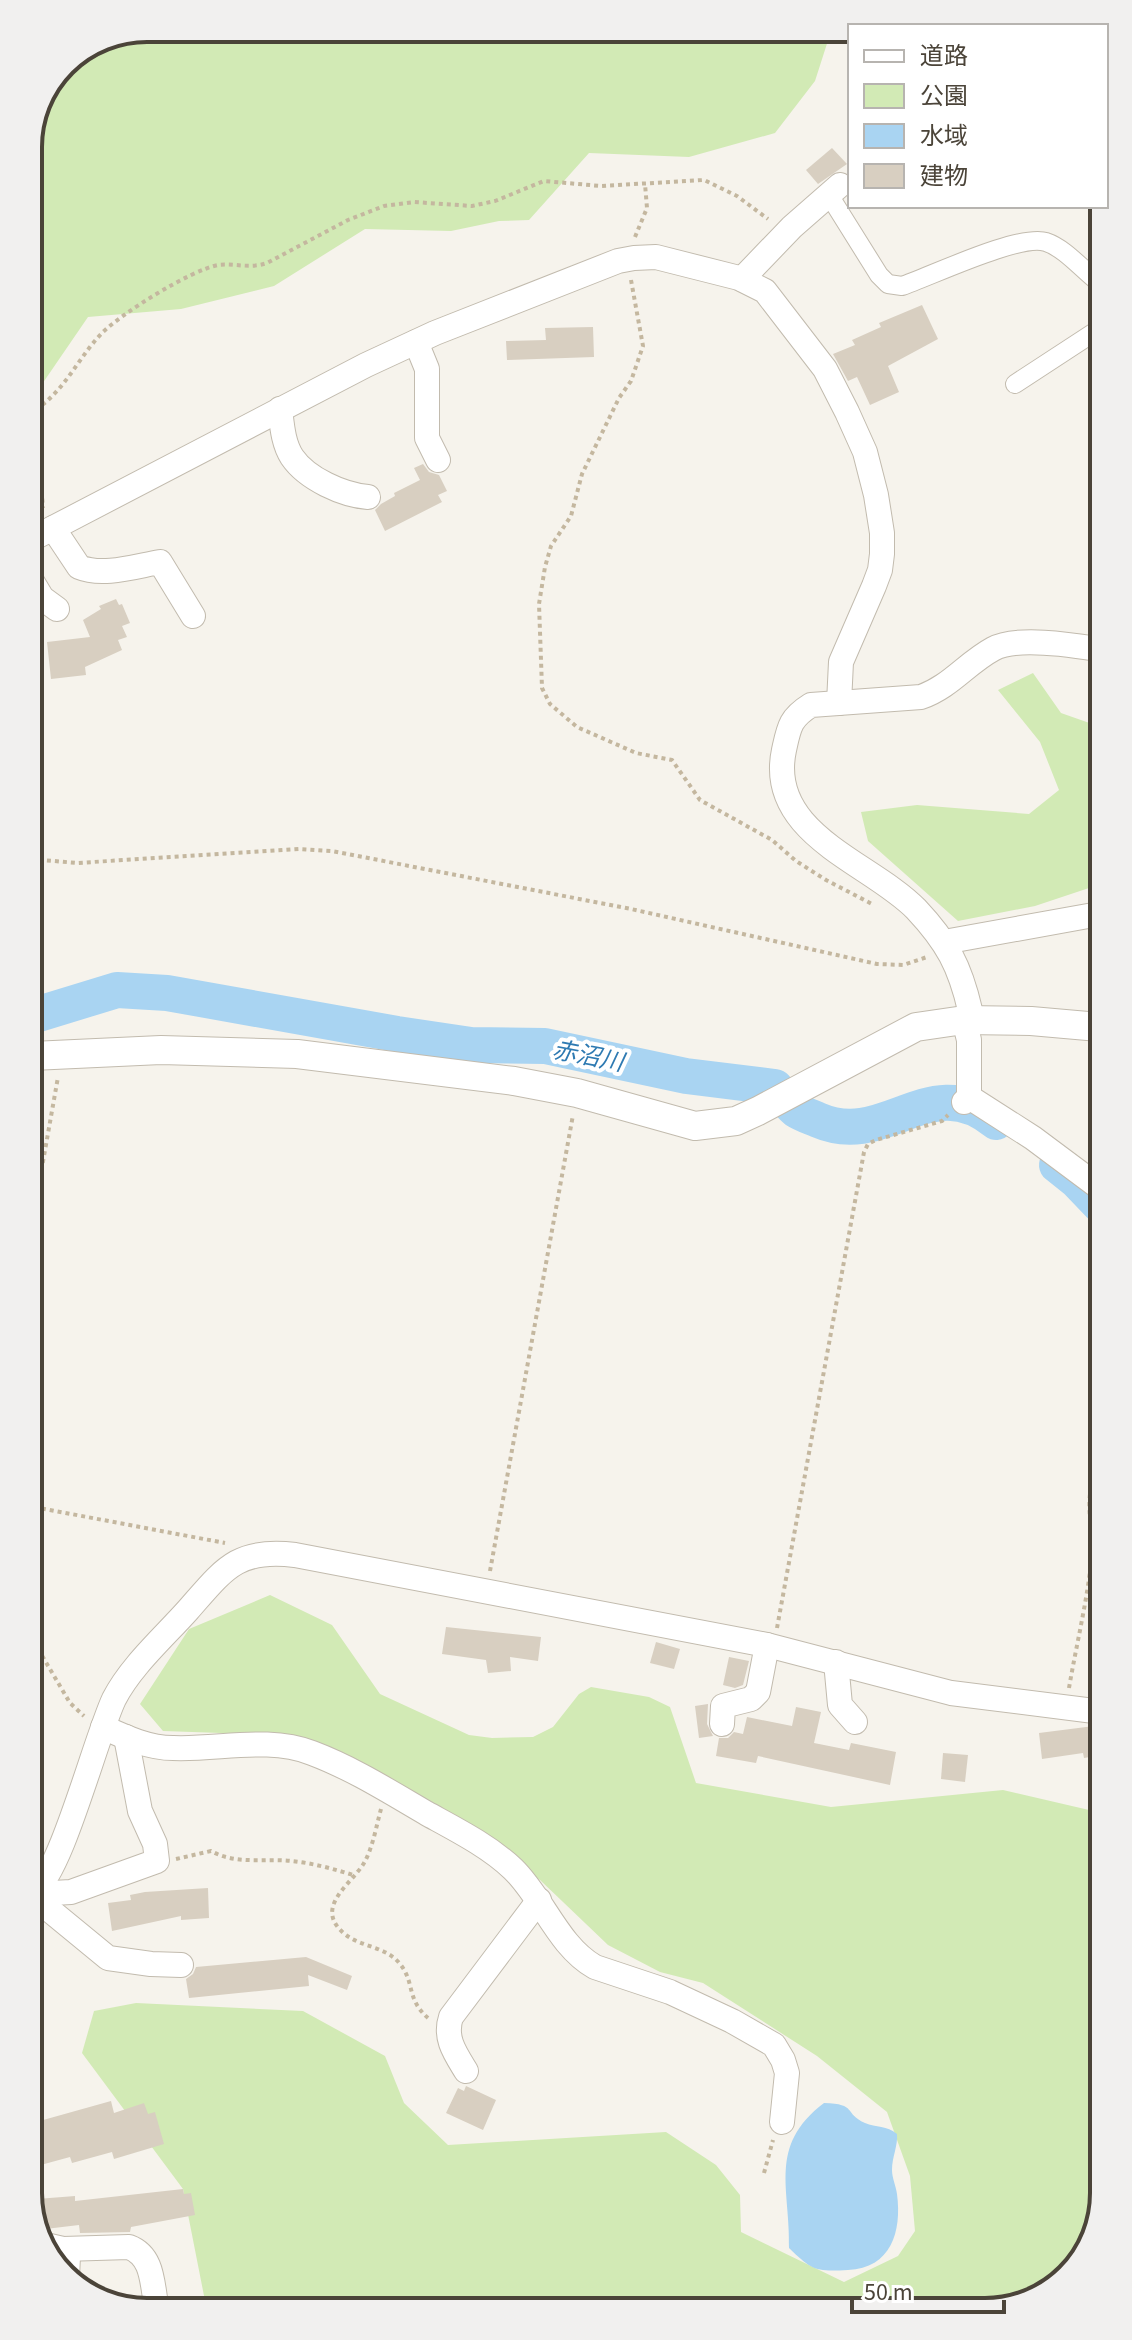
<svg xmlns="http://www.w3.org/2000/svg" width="1132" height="2340" font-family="'Source Sans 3','Noto Sans JP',sans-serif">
<rect width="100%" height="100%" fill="#f6f3ec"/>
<g fill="#d2eab5">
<polygon points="147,28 832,28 815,81 775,133 689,157 589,153 529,220 499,221 451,231 365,229 274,286 181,309 88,317 38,390 29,398 28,139 63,62"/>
<polygon points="1033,673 1061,713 1098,726 1098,885 1035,906 958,921 868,841 861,812 917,805 1029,814 1059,790 1040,742 998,690"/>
<polygon points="270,1595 332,1625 380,1694 469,1735 492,1738 533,1737 553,1727 579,1694 591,1687 649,1697 670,1707 696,1783 831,1807 1003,1790 1102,1813 1104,2194 1084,2260 1030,2303 207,2311 183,2189 82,2053 94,2011 136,2003 303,2011 385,2056 404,2103 448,2145 666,2132 716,2165 740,2195 741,2232 844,2282 898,2256 915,2231 910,2176 887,2112 817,2056 703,1983 660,1972 608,1945 540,1880 401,1785 330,1751 221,1733 163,1731 140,1704 189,1629"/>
</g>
<path fill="#a9d4f2" d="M824 2103C858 2104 843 2113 865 2123 876 2128 887 2125 897 2134 898 2146 892 2157 892 2170 892 2178 896 2186 897 2194 902 2232 891 2268 848 2270 815 2272 812 2270 789 2248 791 2190 767 2146 824 2103Z"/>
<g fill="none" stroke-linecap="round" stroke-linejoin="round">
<g stroke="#a9d4f2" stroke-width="36">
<path d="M32 1016 117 990 167 993 397 1034 471 1045 545 1046 686 1076 775 1087C781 1094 788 1103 796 1110 802 1114 811 1117 818 1120 887 1150 930 1067 996 1122"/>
<polyline points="1057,1165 1077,1181 1100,1205"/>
</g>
</g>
<g fill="#d8cfc1">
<polygon points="832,148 847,164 818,184 806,170"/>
<polygon points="922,305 938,339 888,366 899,392 870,405 857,377 848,381 833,354 855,345 852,340 881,327 879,323"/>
<polygon points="593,327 594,357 507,360 506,341 546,340 545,328"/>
<polygon points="423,464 429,472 439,475 447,491 438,495 442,502 385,531 375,510 381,504 395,496 394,493 420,480 414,468"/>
<polygon points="116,599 119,605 122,604 130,623 122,626 127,637 118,640 122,650 85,667 86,675 51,679 47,642 90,637 83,620 101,609 99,606"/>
<polygon points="446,1627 541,1637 538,1661 510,1657 511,1671 488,1673 486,1660 442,1654"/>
<polygon points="656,1642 680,1649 674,1669 650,1663"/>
<polygon points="729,1657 749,1661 743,1685 735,1688 723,1685"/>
<polygon points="708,1704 707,1724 713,1736 699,1738 695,1706"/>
<polygon points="796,1707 821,1712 814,1743 849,1750 851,1743 896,1752 890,1785 758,1756 756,1763 716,1756 719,1738 728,1738 734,1732 743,1734 747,1717 792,1726"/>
<polygon points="1094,1726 1102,1727 1102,1755 1084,1758 1083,1753 1042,1759 1039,1733"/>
<polygon points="943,1753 968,1755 965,1782 941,1779"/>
<polygon points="208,1888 209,1918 181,1920 181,1916 112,1931 108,1903 131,1900 130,1895 145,1892"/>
<polygon points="306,1957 352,1976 347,1990 308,1975 309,1986 189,1998 186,1979 193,1974 196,1967"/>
<polygon points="466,2086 496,2100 483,2130 446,2113 458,2088 464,2091"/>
<polygon points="111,2101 114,2113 144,2103 148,2114 155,2112 164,2144 114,2159 112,2152 72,2163 70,2157 37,2166 36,2122"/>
<polygon points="183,2189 184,2194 191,2193 195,2215 131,2227 130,2232 80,2233 79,2225 37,2230 37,2199 75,2196 75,2201"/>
</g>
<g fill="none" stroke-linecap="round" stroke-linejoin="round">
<defs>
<g id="pedestrian">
<path d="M829 195 879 275 888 284 902 286C931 276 1021 233 1046 242 1064 248 1081 268 1096 280"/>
<polyline points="1015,384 1096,331"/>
</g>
<g id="minor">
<polyline points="742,279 792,227 840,185"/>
<polyline points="416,342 427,369 427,438 438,460"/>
<path d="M280 409C282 425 283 443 292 457 307 479 343 495 368 497"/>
<path d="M53 528 79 567C103 577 136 566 160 562L193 616"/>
<polyline points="30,540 366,365 435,333 618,261 634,258 656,257 739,278 765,291 825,369 847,412 865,452 876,495 882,533 882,554 880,570 874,586 841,662 839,703"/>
<polyline points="30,578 42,598 57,609"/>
<polyline points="944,942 1099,914"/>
<polyline points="969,1097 1033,1138 1100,1188"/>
<path d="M964 1102 969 1097V1040L964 1020 970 1010C960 966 947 942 916 909 870 862 766 834 784 750 789 727 790 718 811 705L921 697C950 687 967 663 993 649 1016 636 1072 645 1097 649"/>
<polyline points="836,1662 840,1705 855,1722"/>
<polyline points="722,1724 723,1706 751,1699 758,1692 767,1645"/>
<path d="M103 1727C125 1737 148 1748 173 1748 219 1750 268 1736 312 1753 352 1768 390 1792 426 1813 455 1829 489 1846 513 1869 543 1898 558 1946 595 1967L670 1992 732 2021 774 2045 783 2060 787 2073 782 2122"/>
<polyline points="40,1887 53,1893 71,1892 157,1861 155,1844 140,1811 126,1737"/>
<path d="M35 1890C61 1873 96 1737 114 1699 131 1666 163 1638 188 1610 224 1569 237 1548 295 1555L767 1645 951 1693 1102 1712"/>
<polyline points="35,1898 108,1958 151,1964 181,1965"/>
<path d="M466 2071C455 2053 444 2038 451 2017L539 1900"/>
<polyline points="41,2244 63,2249 68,2256 67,2278"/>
<path d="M63 2249 129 2247C153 2256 152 2283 156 2304"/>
</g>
<polyline id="tertiary" points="32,1056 161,1050 297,1054 514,1081 577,1093 695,1126 736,1121 758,1111 916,1027 964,1020 1031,1021 1099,1027"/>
</defs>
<use href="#pedestrian" stroke="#c2bbae" stroke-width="20"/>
<use href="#minor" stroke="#c2bbae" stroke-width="26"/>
<use href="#tertiary" stroke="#c2bbae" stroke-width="30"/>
<g stroke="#c4b79f" stroke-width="4" stroke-dasharray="4 4" stroke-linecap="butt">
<polyline points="635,237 647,208 645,184"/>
<polyline points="631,280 643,346 631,381 619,398 582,474 571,516 551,546 545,567 539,604 542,688 550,704 577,727 636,753 672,760 700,800 772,840 796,861 826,880 872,904"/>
<polyline points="35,411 43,508"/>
<path d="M29 414C65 393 76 360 102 333 122 313 191 270 218 265 235 263 250 269 267 263L348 220 384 206 414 202 472 206 495 201 544 181 601 186 704 180 737 196 768 219"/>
<polyline points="31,859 77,863 299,849 332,851 631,909 877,964 903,965 927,957"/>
<polyline points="33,1218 58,1077"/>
<polyline points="34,1507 225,1543"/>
<polyline points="490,1571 573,1115"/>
<polyline points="777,1628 864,1152 868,1144 876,1140 942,1121 948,1115"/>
<polyline points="34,1642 70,1703 84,1716"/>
<path d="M1069 1688C1076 1647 1086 1606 1091 1564 1096 1522 1079 1504 1101 1459"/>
<path d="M381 1809C376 1827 373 1847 364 1863 352 1884 311 1908 346 1935 362 1947 387 1947 400 1964 415 1982 406 1999 428 2018"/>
<path d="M176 1859 211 1851C236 1865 265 1858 292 1861 312 1863 334 1869 353 1875"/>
<polyline points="764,2173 773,2140"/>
</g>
<use href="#pedestrian" stroke="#fff" stroke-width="18"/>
<use href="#minor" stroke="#fff" stroke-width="24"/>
<use href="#tertiary" stroke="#fff" stroke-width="28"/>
</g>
<g text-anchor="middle" stroke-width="8" stroke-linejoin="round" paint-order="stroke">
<g font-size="24" font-style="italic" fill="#2e7ab2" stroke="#fff">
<text transform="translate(588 1056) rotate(11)" y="8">赤沼川</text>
</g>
</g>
<path d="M0 0H1132V2340H0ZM147 42H985A105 105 0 0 1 1090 147V2193A105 105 0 0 1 985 2298H147A105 105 0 0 1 42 2193V147A105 105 0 0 1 147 42Z" fill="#f1f0ef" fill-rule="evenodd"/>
<path fill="none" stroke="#4b4439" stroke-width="4" d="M147 42H985A105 105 0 0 1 1090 147V2193A105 105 0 0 1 985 2298H147A105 105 0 0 1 42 2193V147A105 105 0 0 1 147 42Z"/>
<rect x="848" y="24" width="260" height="184" fill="#ffffff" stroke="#b7b4b0" stroke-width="2"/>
<rect x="864" y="50" width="40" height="12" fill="#ffffff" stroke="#b7b4b0" stroke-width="2"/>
<text x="920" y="64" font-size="24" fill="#4b4439">道路</text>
<rect x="864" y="84" width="40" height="24" fill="#d2eab5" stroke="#b7b4b0" stroke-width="2"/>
<text x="920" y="104" font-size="24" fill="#4b4439">公園</text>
<rect x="864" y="124" width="40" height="24" fill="#a9d4f2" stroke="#b7b4b0" stroke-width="2"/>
<text x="920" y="144" font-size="24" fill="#4b4439">水域</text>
<rect x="864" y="164" width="40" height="24" fill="#d8cfc1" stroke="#b7b4b0" stroke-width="2"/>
<text x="920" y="184" font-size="24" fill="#4b4439">建物</text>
<path d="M852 2300v12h152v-12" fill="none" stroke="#4b4439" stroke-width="4"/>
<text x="864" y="2300" font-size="24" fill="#4b4439" stroke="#ffffff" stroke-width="6" paint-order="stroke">50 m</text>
</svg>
